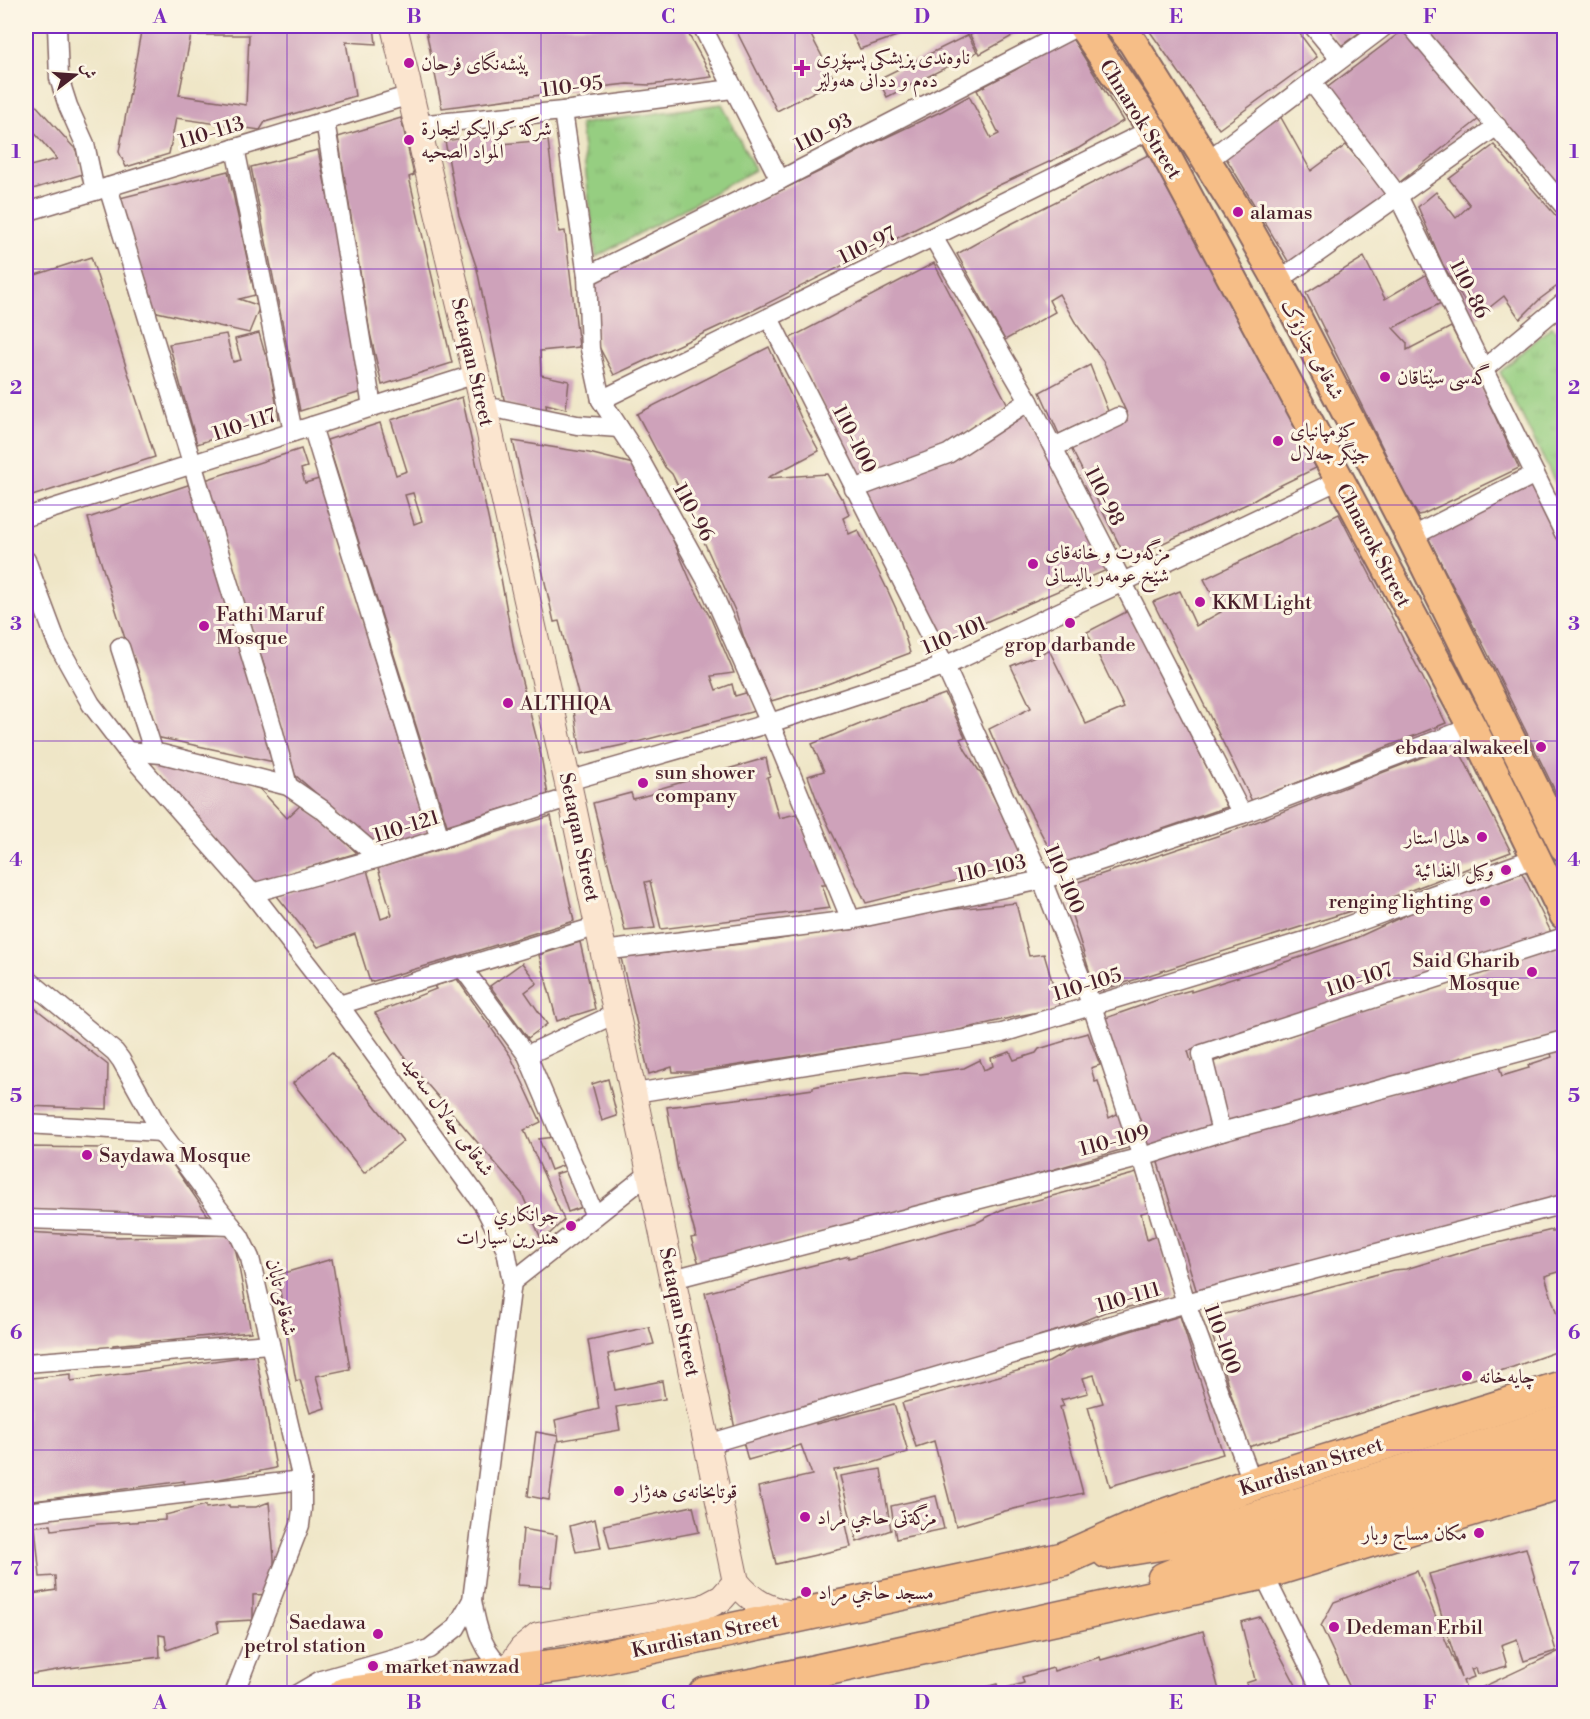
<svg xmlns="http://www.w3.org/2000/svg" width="1590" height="1719" font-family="'Libre Bodoni',Amiri,serif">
<defs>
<pattern id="park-tufts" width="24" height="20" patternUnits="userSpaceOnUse" patternTransform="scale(1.5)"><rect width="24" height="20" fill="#96ce81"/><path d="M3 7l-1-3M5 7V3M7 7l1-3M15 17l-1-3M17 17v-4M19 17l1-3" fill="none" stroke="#83b070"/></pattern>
</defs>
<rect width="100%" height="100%" fill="#fcf5e5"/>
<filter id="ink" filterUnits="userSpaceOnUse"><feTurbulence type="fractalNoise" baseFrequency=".0167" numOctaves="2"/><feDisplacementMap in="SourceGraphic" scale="12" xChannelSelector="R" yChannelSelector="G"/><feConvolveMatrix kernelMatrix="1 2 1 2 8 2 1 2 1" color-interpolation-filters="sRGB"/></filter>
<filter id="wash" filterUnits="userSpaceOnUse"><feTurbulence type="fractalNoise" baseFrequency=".008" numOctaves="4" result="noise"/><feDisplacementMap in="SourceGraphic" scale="24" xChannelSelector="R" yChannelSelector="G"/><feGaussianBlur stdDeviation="1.35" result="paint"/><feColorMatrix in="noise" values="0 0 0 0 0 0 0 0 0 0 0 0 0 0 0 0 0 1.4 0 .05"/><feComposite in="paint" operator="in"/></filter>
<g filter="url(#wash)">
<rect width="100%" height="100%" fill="#efe6c7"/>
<g fill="url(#park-tufts)" stroke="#707656" stroke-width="1.5">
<polygon points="722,104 755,170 596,257 580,124"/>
<polygon points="1552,326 1564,340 1564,500 1500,372"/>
</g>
<g id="blocks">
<g fill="#cea2ba" fill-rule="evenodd">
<path d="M142 26H374L376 44 346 42 355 96 265 122 260 130 176 118 169 154 126 167 119 152ZM191 35H249L246 105 179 95Z"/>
<polygon points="425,26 684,26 712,77 650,85 627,84 609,86 442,108"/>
<polygon points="734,26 806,26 835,81 777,111"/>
<polygon points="848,26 925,26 860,49"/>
<polygon points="988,26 1012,26 1016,34 980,54 970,35"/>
<polygon points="1146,26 1294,26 1317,57 1219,129"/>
<polygon points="1325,26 1368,26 1341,46"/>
<polygon points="1423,26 1560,26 1564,31 1564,193"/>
<polygon points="1406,28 1479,119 1395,186 1320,93"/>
<polygon points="968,35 977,52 887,97 878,79"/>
<polygon points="1071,36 1123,121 1079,148 982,193 939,217 754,310 614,375 597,343 593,282 645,259 725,217 835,164 870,145 942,111 969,96 991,138 999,134 977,90 1015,70"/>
<polygon points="26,94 76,150 83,174 26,191 26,167 57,159 26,123"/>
<polygon points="1279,114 1311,171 1346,145 1389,196 1291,266 1223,153"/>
<polygon points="401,118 414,175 409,177 452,363 382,385 370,333 338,137"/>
<polygon points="500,132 501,144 548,140 559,232 565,231 579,347 540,351 541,375 569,381 566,409 546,404 547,415 505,404 477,269 459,215 445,141"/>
<polygon points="1494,145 1564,225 1564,281 1540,299 1520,319 1504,296 1475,319 1443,265 1418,207 1436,192 1456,218 1470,205 1449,179"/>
<polygon points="318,150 338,246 361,392 300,411 251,167"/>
<polygon points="1150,154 1280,392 1316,468 1277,487 1251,502 1127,560 1069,444 1127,414 1103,361 1075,322 1059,294 1049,300 1055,312 1005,340 957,254 1009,225"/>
<polygon points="228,171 255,295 239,299 260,306 249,333 153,311 120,198"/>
<polygon points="91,257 155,457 29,497 26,485 26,278"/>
<polygon points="1364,257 1385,299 1429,273 1443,302 1393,328 1407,343 1407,350 1451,327 1473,369 1519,468 1423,514 1418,515 1403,489 1306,293"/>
<polygon points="934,263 1008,405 974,426 943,450 860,481 790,338"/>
<polygon points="259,333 265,354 267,353 279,418 197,444 169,344 226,334 233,362 241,360 235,339"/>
<polygon points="769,347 801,418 819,451 767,478 827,474 841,498 843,498 849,515 843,518 849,534 858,530 888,591 898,613 910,653 822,686 771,701 744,638 736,613 687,504 672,474 665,467 637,414"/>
<polygon points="1090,365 1108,411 1059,434 1040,392"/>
<path d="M462 397 501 578 514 650 541 756 548 795 447 825 327 440 380 423 396 475 407 471 391 420ZM413 493 422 521 414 524 405 495Z"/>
<polygon points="1025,410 1107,570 941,641 863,489"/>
<polygon points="513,441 589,453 641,466 692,584 711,619 734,673 711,676 716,690 732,684 735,696 749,692 755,711 637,742 581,754 574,711 582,709 559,621 554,622"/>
<polygon points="301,449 307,467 301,469 305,483 319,479 428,833 380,849 295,775 268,678 205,480"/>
<polygon points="1533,479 1564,544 1564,806 1563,807 1486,650 1426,534"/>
<polygon points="191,484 252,686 274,762 156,737 99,556 88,518"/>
<polygon points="1339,514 1446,723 1252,801 1153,602 1180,591 1196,626 1221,612 1204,579"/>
<polygon points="1128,611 1227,807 1058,865 1003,761 989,729 1031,708 1011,666 1049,650 1086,724 1124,708 1087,632"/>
<polygon points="945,694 965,737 960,739 966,751 985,780 1027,863 866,903 820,808 808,776 824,771 812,744 870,720"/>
<polygon points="1456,744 1511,852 1382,901 1096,992 1063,887 1238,829"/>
<polygon points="766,758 770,776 767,777 779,818 796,814 812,846 818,864 824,864 830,885 822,885 830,908 661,929 650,881 645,882 655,928 625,931 593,803 631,793 633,799 659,792 658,789"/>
<polygon points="147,762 167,762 253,782 287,818 303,803 357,853 253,884"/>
<polygon points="551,816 574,921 450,959 370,982 355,934 318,947 277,896 367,870 381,919 392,915 378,868"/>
<polygon points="1522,873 1552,934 1213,1045 1188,1051 1191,1061 1201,1058 1217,1128 1148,1150 1100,1020 1166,997 1191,990 1191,992 1298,958 1356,938 1417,910"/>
<polygon points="1016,903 1029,956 1044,954 1060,1008 1018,1016 926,1038 859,1046 694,1072 673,1072 672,1067 649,1074 621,958 775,940 935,911"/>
<polygon points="580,942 595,1009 557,1021 539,955"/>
<polygon points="1555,943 1564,963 1564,1032 1222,1126 1206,1064 1344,1017 1421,993"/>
<polygon points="522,963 537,983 525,992 547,1024 528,1038 490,986"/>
<polygon points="457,979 510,1055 541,1122 524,1130 564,1220 542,1241 522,1194 408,1062 375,1013 436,989 434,986"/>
<polygon points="26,1001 108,1065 107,1109 26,1106"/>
<polygon points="1088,1033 1100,1065 1091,1068 1095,1082 1098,1081 1109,1118 1123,1111 1131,1147 972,1193 699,1264 691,1238 696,1237 678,1171 667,1107 770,1095 813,1089 813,1087 835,1083 905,1073 921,1074 964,1068 980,1060 984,1070 993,1066 991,1058 1010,1052 1014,1060 1036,1053 1039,1049 1065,1041 1065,1039"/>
<polygon points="1564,1049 1564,1196 1198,1296 1156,1156 1498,1063 1502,1076 1529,1068 1528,1065 1552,1057 1551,1053"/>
<polygon points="332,1052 403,1141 364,1173 293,1083"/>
<polygon points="608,1079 617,1116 602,1121 592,1084"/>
<polygon points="555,1137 564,1165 551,1170 539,1139"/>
<polygon points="26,1147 104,1148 104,1155 167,1156 209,1217 26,1213"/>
<polygon points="569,1170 582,1207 568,1212 555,1174"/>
<polygon points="1137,1173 1146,1203 1152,1201 1153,1210 1141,1213 1147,1240 1158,1235 1175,1297 1105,1312 1069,1327 1039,1336 1029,1349 735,1429 716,1335 705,1293 849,1256 849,1258 978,1222 1001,1210"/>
<polygon points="1564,1219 1564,1280 1562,1271 1545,1276 1564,1338 1564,1349 1513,1367 1248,1447 1207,1319 1393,1270 1406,1269 1473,1249 1552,1230 1552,1232 1564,1230 1561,1220"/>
<polygon points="26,1232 115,1237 233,1235 251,1332 113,1345 112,1351 26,1353"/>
<polygon points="332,1259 350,1369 316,1376 325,1408 310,1413 300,1380 296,1381 277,1275"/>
<polygon points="1180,1316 1223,1454 1110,1486 1088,1407 1103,1403 1094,1375 1083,1378 1088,1393 1061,1400 1064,1406 1060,1407 1083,1493 1005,1511 956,1526 934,1441 916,1447 902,1403 1049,1362 1074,1348"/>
<polygon points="649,1327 654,1344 608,1354 615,1390 662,1381 665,1399 616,1407 620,1430 559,1441 558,1436 549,1500 528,1496 536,1432 558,1436 555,1420 599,1409 588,1340"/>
<polygon points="256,1355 276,1468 184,1486 184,1481 26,1502 26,1376 30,1375 31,1378 71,1374 71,1381"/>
<polygon points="894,1404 908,1452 869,1464 834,1470 851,1547 776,1564 758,1487 812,1475 801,1445 748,1460 742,1438 815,1418 816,1424"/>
<polygon points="881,1469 891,1530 857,1542 840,1476"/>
<polygon points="936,1496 944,1529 896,1539 891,1506"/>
<polygon points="269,1502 274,1558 274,1594 253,1595 253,1620 217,1622 219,1632 167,1650 165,1636 159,1635 160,1657 69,1668 26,1675 26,1595 56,1590 55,1576 40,1577 35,1526 51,1525 52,1530 98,1524 165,1520 165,1515 206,1505 206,1508 229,1505 229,1507 256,1507"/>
<polygon points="693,1506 699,1532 610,1549 604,1525"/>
<polygon points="595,1519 601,1548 576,1552 570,1526"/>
<polygon points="523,1529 557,1535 551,1587 518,1585"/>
<polygon points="1526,1548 1556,1651 1524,1661 1517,1639 1501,1645 1507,1666 1478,1674 1476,1668 1471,1669 1474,1677 1463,1681 1468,1694 1353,1694 1321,1626 1334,1602 1417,1571 1461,1678 1429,1574"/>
<polygon points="1260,1617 1297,1687 1272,1694 1249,1694 1246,1683 1255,1680 1241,1622"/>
<polygon points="1203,1631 1220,1694 972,1694 971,1691 997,1684 999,1690 1024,1683 1022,1677 1053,1668 1054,1671 1100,1657 1101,1660"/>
<polygon points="1564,1649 1564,1694 1473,1694 1472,1692"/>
</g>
</g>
</g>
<g filter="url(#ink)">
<use href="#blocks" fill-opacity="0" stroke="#846562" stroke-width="1.5"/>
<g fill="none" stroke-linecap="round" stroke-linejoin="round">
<defs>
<g id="street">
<polyline points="57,26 59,78 68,106 85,144 95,191"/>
<polyline points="702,26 780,180"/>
<polyline points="1313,26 1340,59"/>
<polyline points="1411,26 1564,206"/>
<polyline points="1311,81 1398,196 1564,533"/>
<polyline points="563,111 587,276 590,349 601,400 639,458 709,585 770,723 851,920"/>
<polyline points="325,121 372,407"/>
<polyline points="417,125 563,111 732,89"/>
<polyline points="235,148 293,432"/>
<polyline points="1207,161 1385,26"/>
<polyline points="108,187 273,729 288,786"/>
<polyline points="26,212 410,95"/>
<polyline points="933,237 1029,401 1242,814"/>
<polyline points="587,276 780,180 1078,26"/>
<polyline points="1278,281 1497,126"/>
<polyline points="769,318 945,666 1042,880 1092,1006 1142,1157 1186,1303 1253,1484"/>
<polyline points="1485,368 1564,302"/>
<polyline points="601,400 1152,129"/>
<polyline points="484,406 577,425 619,428"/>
<polyline points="312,426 440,839"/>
<polyline points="1054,447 1118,417"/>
<polyline points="854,489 948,454 1029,401"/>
<polyline points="26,517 476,374"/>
<polyline points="1411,537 1535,474"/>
<polyline points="26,560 57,643 91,704 127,751 252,893 339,1005 484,1206 506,1250 512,1282 472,1600 456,1628 429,1649 321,1680 297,1694"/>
<polyline points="120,647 154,753"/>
<polyline points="127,751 162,754 288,786 323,810 379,858"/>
<polyline points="568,781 770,723 947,665 1339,480"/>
<polyline points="252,893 379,858 571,797"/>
<polyline points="603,951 851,920 1042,880 1242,814 1472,727"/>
<polyline points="462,967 527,1055 595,1216"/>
<polyline points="26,978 115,1052 121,1060 161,1132 240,1237 250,1258 302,1480 302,1509 300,1525 234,1694"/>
<polyline points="339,1005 598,926"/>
<polyline points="527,1055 617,1013"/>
<polyline points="635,1093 1002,1033 1311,939 1537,857"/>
<polyline points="26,1124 161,1132"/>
<polyline points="1221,1132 1202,1054 1564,937"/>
<polyline points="26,1219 232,1226"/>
<polyline points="673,1279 1142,1157 1221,1132 1564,1040"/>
<polyline points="512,1282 651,1172"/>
<polyline points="26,1363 270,1344"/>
<polyline points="708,1444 1186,1303 1564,1204"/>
<polyline points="26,1512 302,1480"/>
<polyline points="1263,1573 1323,1694"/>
<path d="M472 1600C477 1629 482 1653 508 1671"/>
</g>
<g id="secondary">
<path d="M394 26 486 416 571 797 736 1582C754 1604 768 1609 795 1615"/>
<polyline points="508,1671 522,1649 538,1636 703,1608 722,1598 736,1582"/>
</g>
<g id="primary">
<polyline points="1082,26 1152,129 1472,727 1564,915"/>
<polyline points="1120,26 1133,43 1243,219 1278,281 1411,537 1564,847"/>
</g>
<g id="highway">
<polyline points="1108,1552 1193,1538 1564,1421"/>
<polyline points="1164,1579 1209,1560 1564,1448"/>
<polyline points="345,1694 576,1663 1063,1559 1146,1522 1253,1484 1564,1387"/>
<polyline points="705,1694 754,1685 1263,1573 1564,1481"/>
</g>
</defs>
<use href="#street" stroke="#846562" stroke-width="21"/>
<use href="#secondary" stroke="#846562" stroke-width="28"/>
<use href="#primary" stroke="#846562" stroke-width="32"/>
<use href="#highway" stroke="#846562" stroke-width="36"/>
<use href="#street" stroke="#fff" stroke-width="18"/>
<use href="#secondary" stroke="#fbe5cf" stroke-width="26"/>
<use href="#primary" stroke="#f6be87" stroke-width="28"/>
<use href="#highway" stroke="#f6be87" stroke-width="33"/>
</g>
</g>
<path fill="none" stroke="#7b2cbf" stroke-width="1.5" stroke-opacity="0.55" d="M287 26V1694M541 26V1694M795 26V1694M1049 26V1694M1303 26V1694M26 269H1564M26 505H1564M26 741H1564M26 978H1564M26 1214H1564M26 1450H1564"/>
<g fill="#b5179e" stroke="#fcf5e5" stroke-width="2">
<circle cx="409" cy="63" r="6"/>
<path d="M799 59h6v6h6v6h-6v6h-6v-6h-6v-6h6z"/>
<circle cx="409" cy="140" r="6"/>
<circle cx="1238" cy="212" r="6"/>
<circle cx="1385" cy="377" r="6"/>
<circle cx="1278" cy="441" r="6"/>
<circle cx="1033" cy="564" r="6"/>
<circle cx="1200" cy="602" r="6"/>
<circle cx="1070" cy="623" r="6"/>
<circle cx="204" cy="626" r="6"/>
<circle cx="508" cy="703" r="6"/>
<circle cx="1541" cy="747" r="6"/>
<circle cx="643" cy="783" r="6"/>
<circle cx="1482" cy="837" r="6"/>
<circle cx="1506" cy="870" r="6"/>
<circle cx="1485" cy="901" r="6"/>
<circle cx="1532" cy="972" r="6"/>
<circle cx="87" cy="1155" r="6"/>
<circle cx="571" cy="1226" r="6"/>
<circle cx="1467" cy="1376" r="6"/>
<circle cx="619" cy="1491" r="6"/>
<circle cx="805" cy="1517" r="6"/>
<circle cx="1479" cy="1533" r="6"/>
<circle cx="806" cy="1592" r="6"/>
<circle cx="1334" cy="1627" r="6"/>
<circle cx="378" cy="1634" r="6"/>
<circle cx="373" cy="1666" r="6"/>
</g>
<g text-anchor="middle" stroke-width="6" stroke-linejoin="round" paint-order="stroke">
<g font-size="20" fill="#4a1f2b" stroke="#fcf5e5" text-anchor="start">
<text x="816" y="64">ناوەندی پزیشکی پسپۆڕی<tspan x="816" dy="23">دەم و ددانی هەولێر</tspan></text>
<text x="421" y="70">پێشەنگای فرحان</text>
<text x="421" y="135">شركة كواليكو لتجارة<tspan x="421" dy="23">المواد الصحيه</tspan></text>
<text x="1250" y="219">alamas</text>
<text x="1397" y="384">گەسی سێتاقان</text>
<text x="1290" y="437">کۆمپانیای<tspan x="1290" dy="23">جێگر جەلال</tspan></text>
<text x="1045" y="559">مزگەوت و خانەقای<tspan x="1045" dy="23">شێخ عومەر بالیسانی</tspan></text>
<text x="1212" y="609">KKM Light</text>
<text x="216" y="621">Fathi Maruf<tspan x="216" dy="23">Mosque</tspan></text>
<text x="1070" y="651" text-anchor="middle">grop darbande</text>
<text x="520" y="710">ALTHIQA</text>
<text x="1529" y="754" text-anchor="end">ebdaa alwakeel</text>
<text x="655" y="779">sun shower<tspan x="655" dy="23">company</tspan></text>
<text x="1470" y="844" text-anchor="end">هالی استار</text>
<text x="1494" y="877" text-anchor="end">وكيل الغذائية</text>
<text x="1473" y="908" text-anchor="end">renging lighting</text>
<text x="1520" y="967" text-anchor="end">Said Gharib<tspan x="1520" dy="23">Mosque</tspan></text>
<text x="99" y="1162">Saydawa Mosque</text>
<text x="559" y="1221" text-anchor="end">جوانكاري<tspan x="559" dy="23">هندرين سيارات</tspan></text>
<text x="1479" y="1383">چایەخانە</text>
<text x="631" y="1498">قوتابخانەی هەژار</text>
<text x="817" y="1524">مزگةتی حاجي مراد</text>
<text x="1467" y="1540" text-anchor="end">مكان مساج وبار</text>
<text x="818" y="1599">مسجد حاجي مراد</text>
<text x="366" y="1629" text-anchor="end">Saedawa<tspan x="366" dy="23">petrol station</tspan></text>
<text x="1346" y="1634">Dedeman Erbil</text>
<text x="385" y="1673">market nawzad</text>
</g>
<g font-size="20" fill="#4a1f2b" stroke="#fcf5e5">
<text transform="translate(572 86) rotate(-7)" y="7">110-95</text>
<text transform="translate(1141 119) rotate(58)" y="7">Chnarok Street</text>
<text transform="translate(211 132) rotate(-17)" y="7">110-113</text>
<text transform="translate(823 132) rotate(-27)" y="7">110-93</text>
<text transform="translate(867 245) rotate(-26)" y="7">110-97</text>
<text transform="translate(1470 289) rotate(63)" y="7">110-86</text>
<text transform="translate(1313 349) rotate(62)" y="7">شەقامی چنارۆک</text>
<text transform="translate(473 362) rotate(77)" y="7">Setaqan Street</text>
<text transform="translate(244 424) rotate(-18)" y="7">110-117</text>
<text transform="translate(855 439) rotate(63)" y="7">110-100</text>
<text transform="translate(1105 496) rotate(63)" y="7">110-98</text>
<text transform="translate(694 512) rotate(61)" y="7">110-96</text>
<text transform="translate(1374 545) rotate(62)" y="7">Chnarok Street</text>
<text transform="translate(954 635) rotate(-23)" y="7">110-101</text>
<text transform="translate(406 826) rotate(-17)" y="7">110-121</text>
<text transform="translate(580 837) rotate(78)" y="7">Setaqan Street</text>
<text transform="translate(991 868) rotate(-12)" y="7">110-103</text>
<text transform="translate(1065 879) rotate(67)" y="7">110-100</text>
<text transform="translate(1359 979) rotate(-18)" y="7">110-107</text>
<text transform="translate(1087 984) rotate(-17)" y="7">110-105</text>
<text transform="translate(448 1116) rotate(54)" y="7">شەقامی جەلال سەعید</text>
<text transform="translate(1114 1140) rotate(-15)" y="7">110-109</text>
<text transform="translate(282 1297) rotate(77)" y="7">شەقامی تابان</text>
<text transform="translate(1128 1297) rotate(-16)" y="7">110-111</text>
<text transform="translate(680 1312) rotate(78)" y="7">Setaqan Street</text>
<text transform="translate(1223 1339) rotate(70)" y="7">110-100</text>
<text transform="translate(1311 1466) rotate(-18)" y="7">Kurdistan Street</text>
<text transform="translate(705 1635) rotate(-12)" y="7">Kurdistan Street</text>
</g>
</g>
<rect width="1590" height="1719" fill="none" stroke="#fcf5e5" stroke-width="66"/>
<g transform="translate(75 75) rotate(73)" stroke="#fcf5e5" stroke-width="4.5" paint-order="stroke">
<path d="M0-4.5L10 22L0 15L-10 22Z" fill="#4a1f2b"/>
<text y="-9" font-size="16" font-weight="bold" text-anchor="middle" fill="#4a1f2b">ش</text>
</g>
<rect x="33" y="33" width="1524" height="1653" fill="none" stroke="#7b2cbf" stroke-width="2"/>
<g font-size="20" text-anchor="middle" font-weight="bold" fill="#7b2cbf">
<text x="160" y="23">A</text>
<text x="414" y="23">B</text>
<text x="668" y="23">C</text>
<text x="922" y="23">D</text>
<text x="1176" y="23">E</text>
<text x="1430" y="23">F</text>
<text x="16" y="158">1</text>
<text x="1574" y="158">1</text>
<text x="16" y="394">2</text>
<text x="1574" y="394">2</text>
<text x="16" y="630">3</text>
<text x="1574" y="630">3</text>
<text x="16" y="866">4</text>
<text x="1574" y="866">4</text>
<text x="16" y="1102">5</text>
<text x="1574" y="1102">5</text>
<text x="16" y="1339">6</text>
<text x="1574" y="1339">6</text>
<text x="16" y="1575">7</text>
<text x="1574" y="1575">7</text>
<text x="160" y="1709">A</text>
<text x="414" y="1709">B</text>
<text x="668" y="1709">C</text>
<text x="922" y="1709">D</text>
<text x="1176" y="1709">E</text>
<text x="1430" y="1709">F</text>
</g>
</svg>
